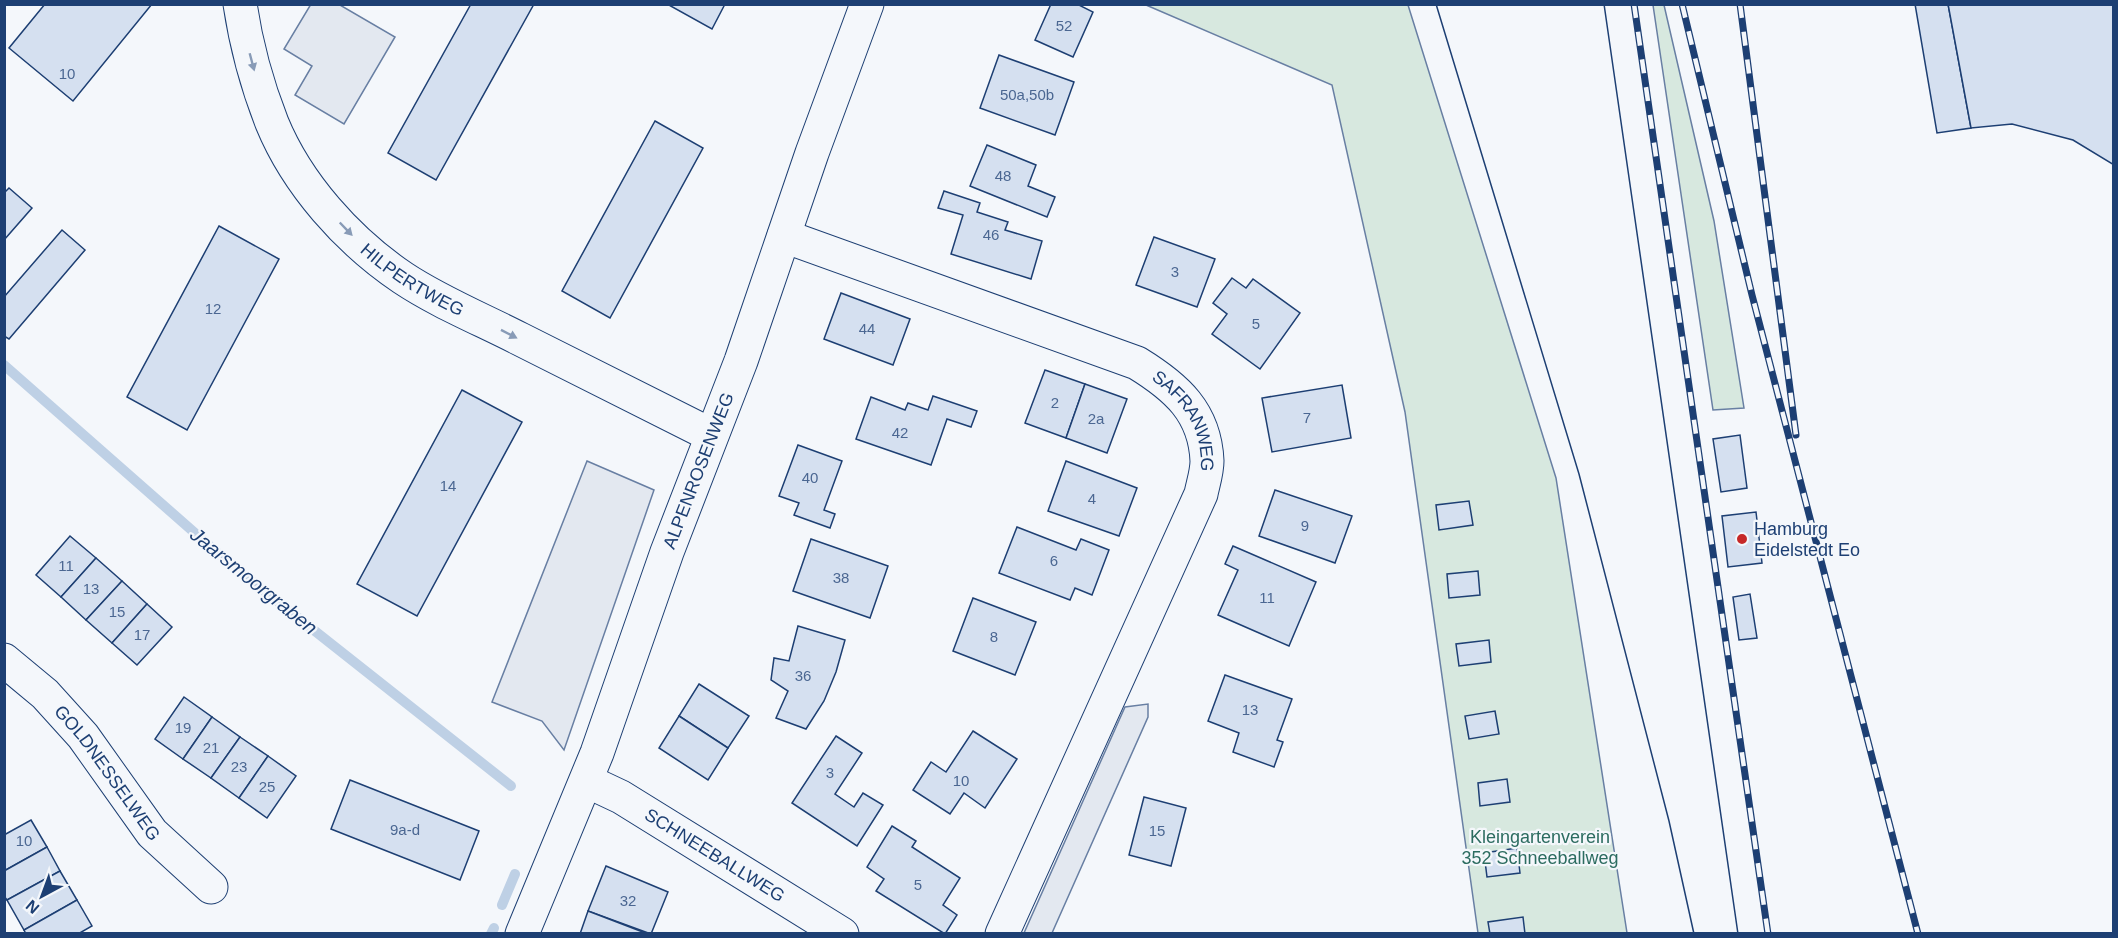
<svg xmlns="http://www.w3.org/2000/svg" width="2118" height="938" font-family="Helvetica,sans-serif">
<rect width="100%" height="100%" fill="#f4f7fb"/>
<g fill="#d7e8df" stroke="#687fa3" stroke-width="1.5">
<polygon points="1146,5 1408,5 1556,478 1627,933 1478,933 1405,412 1332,85"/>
<polygon points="1653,5 1664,5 1714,221 1744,408 1713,410"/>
</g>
<g fill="#e3e8f0" stroke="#687fa3" stroke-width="1.5">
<polygon points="311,4 340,5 395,37 344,124 295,95 312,66 284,49"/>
<polygon points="587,461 654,490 564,750 542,721 492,702"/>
<polygon points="1148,704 1148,717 1052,933 1024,933 1125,707"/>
</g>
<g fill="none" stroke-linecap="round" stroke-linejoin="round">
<g stroke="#bed0e5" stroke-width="10">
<polyline points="4,365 229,563 511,786"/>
<polyline points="502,905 515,874"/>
<polyline points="491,934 494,928"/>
</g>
</g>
<g fill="#d5e0f0" stroke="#1d3f73" stroke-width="1.5">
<polygon points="45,4 152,4 73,101 9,48"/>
<polygon points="471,4 534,4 436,180 388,153"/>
<polygon points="667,4 725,4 712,29"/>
<polygon points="1051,4 1077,4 1093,12 1073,57 1035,40"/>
<polygon points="1915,4 1948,4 1971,128 1937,133"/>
<polygon points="1948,4 2114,4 2114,165 2073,140 2012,124 1971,128"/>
<polygon points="999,55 1074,82 1055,135 980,108"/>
<polygon points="655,121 703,148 610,318 562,291"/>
<polygon points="987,145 1036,165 1028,186 1055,197 1047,217 970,186"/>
<polygon points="9,188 32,208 4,240 4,193"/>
<polygon points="944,191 980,203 977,212 1008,222 1005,230 1042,241 1031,279 951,254 963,215 938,208"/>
<polygon points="219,226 279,259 187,430 127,397"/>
<polygon points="62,230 85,250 9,339 4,336 4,297"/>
<polygon points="1154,237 1215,259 1197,307 1136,285"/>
<polygon points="1232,278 1246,288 1253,279 1300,313 1260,369 1212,334 1227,314 1213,303"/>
<polygon points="841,293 910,319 893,365 824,339"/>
<polygon points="1045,370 1085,384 1066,438 1025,423"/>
<polygon points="1085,384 1127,399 1107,453 1066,438"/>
<polygon points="1342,385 1351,438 1272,452 1262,398"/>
<polygon points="462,390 522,422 417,616 357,584"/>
<polygon points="933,396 977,411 971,427 947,419 931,465 856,439 871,397 905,410 908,403 928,410"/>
<polygon points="1740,435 1747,488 1721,492 1713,439"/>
<polygon points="798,445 842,461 824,510 835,514 830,528 794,515 799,503 779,496"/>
<polygon points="1066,461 1137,488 1119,536 1048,511"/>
<polygon points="1275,490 1352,516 1335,563 1259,536"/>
<polygon points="1469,501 1473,525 1439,530 1436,505"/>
<polygon points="1756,512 1762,563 1728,567 1722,516"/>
<polygon points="1017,527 1076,550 1081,539 1109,550 1092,595 1075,588 1070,600 999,573"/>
<polygon points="70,536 96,558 61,597 36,575"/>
<polygon points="811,539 888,566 870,618 793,591"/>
<polygon points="1233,546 1316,582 1289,646 1218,615 1238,570 1225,564"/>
<polygon points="96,558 122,581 86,620 61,597"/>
<polygon points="1478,571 1480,595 1449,598 1447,574"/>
<polygon points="122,581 147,604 112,643 86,620"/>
<polygon points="1750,594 1757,638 1739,640 1733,597"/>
<polygon points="973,598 1036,622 1015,675 953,651"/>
<polygon points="147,604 172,627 137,665 112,643"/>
<polygon points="798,626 845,640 836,672 824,701 806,729 776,718 788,691 771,680 774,658 789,661"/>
<polygon points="1489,640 1491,662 1459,666 1456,644"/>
<polygon points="1225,675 1292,699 1277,740 1283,742 1274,767 1233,752 1239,733 1208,721"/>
<polygon points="699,684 749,716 728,748 679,716"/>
<polygon points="184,697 212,717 183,759 155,739"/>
<polygon points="1495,711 1499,734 1469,739 1465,716"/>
<polygon points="679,716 728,748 708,780 659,748"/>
<polygon points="212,717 240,737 211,778 183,759"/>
<polygon points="973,731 1017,759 985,808 964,793 950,814 913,790 931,762 946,772"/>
<polygon points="836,736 862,753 835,794 854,807 863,793 883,805 857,846 792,803"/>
<polygon points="240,737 268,756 239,798 211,778"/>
<polygon points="268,756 296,776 267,818 239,798"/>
<polygon points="1507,779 1510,802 1480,806 1478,783"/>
<polygon points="350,780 479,831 460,880 331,829"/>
<polygon points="1144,797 1186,808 1171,866 1129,855"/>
<polygon points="31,820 47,847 4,871 4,835"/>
<polygon points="892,826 916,841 912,847 960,878 943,905 957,915 945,934 876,891 884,879 867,867"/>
<polygon points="47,847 60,871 7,900 4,896 4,871"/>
<polygon points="1517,848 1520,873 1487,877 1484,853"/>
<polygon points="606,866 668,892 651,934 588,911"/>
<polygon points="60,871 77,900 24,930 7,900"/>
<polygon points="77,900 92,926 78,934 26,934 24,930"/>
<polygon points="588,911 648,934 580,934"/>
<polygon points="1523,917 1525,934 1490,934 1488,922"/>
</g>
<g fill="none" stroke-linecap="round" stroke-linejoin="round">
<defs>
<g id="street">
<path id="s1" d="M240 4C246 44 257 85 272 123 297 184 348 241 403 278 439 302 481 319 520 339 583 371 647 403 711 435"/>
<path id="s2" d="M784 236 1137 363C1176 387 1205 412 1207 461 1207 472 1203 484 1201 494L1002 934"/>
<path id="s3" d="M4 660 45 694 83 736 152 833 211 887"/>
<path id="s4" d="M587 781 621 797 842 934"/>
<path id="s5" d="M522 934 597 753 667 552 741 361 812 153 867 4"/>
</g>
</defs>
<use href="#street" stroke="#1d3f73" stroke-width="35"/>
<use href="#street" stroke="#f4f7fb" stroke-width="33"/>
<g stroke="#1d3f73" stroke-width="1.5">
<polyline points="1436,4 1579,474 1669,821 1694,934"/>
<polyline points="1604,4 1738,934"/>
</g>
<defs>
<g id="rail">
<polyline points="1634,4 1768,934"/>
<polyline points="1682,4 1752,295 1918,934"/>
<polyline points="1740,4 1796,435"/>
</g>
</defs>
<use href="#rail" stroke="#1d3f73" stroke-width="7"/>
<use href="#rail" stroke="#f4f7fb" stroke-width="4.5" stroke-dasharray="14" stroke-linecap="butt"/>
</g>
<defs><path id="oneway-solid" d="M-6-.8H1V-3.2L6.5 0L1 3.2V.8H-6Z" transform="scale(1.5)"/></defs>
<g fill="#889bb7">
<use href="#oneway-solid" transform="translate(252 62) rotate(75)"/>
<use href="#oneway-solid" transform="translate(346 229) rotate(46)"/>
<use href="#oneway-solid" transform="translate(509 334) rotate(27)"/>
</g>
<circle fill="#c62828" stroke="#f4f7fb" stroke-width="2" cx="1742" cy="539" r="6"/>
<g text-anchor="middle" stroke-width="4.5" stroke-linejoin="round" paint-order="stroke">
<g font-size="15" fill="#4b6792">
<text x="1064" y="31">52</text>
<text x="67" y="79">10</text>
<text x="1027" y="100">50a,50b</text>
<text x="1003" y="181">48</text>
<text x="991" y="240">46</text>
<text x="1175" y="277">3</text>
<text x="213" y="314">12</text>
<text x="1256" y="329">5</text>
<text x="867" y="334">44</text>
<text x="1055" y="408">2</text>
<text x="1307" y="423">7</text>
<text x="1096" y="424">2a</text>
<text x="900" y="438">42</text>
<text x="810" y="483">40</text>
<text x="448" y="491">14</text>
<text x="1092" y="504">4</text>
<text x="1305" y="531">9</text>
<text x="1054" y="566">6</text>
<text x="66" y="571">11</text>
<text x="841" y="583">38</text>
<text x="91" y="594">13</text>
<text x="1267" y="603">11</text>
<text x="117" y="617">15</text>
<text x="142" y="640">17</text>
<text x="994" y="642">8</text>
<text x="803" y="681">36</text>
<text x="1250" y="715">13</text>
<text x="183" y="733">19</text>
<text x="211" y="753">21</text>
<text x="239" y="772">23</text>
<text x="830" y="778">3</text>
<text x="961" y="786">10</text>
<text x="267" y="792">25</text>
<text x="405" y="835">9a-d</text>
<text x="1157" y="836">15</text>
<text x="24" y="846">10</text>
<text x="918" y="890">5</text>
<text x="628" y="906">32</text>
</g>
<g font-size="18" fill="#1d3f73" stroke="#f4f7fb">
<text dy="6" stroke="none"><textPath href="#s1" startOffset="338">HILPERTWEG</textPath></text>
<text dy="6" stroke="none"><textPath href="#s2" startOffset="454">SAFRANWEG</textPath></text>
<text dy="6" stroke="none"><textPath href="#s5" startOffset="496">ALPENROSENWEG</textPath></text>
<text dy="6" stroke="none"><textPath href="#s3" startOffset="154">GOLDNESSELWEG</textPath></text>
<text dy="6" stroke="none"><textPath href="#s4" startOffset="148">SCHNEEBALLWEG</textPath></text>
</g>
<g font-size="18" fill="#1d3f73" stroke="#f4f7fb" text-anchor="start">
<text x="1754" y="535">Hamburg<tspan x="1754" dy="21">Eidelstedt Eo</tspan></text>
</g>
<g font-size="18" fill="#2c6c60" stroke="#f4f7fb">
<text x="1540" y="843">Kleingartenverein<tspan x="1540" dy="21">352 Schneeballweg</tspan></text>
</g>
<g font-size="20" font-style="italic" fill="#1d3f73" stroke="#f4f7fb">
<text transform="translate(254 581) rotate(39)" y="7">Jaarsmoorgraben</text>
</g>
</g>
<rect width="2118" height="938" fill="none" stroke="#1d3f73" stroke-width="12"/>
<g transform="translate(42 896) rotate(221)" stroke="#f4f7fb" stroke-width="4.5" paint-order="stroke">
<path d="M0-4.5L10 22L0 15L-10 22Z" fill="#1d3f73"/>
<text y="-9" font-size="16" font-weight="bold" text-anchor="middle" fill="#1d3f73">N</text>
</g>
</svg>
